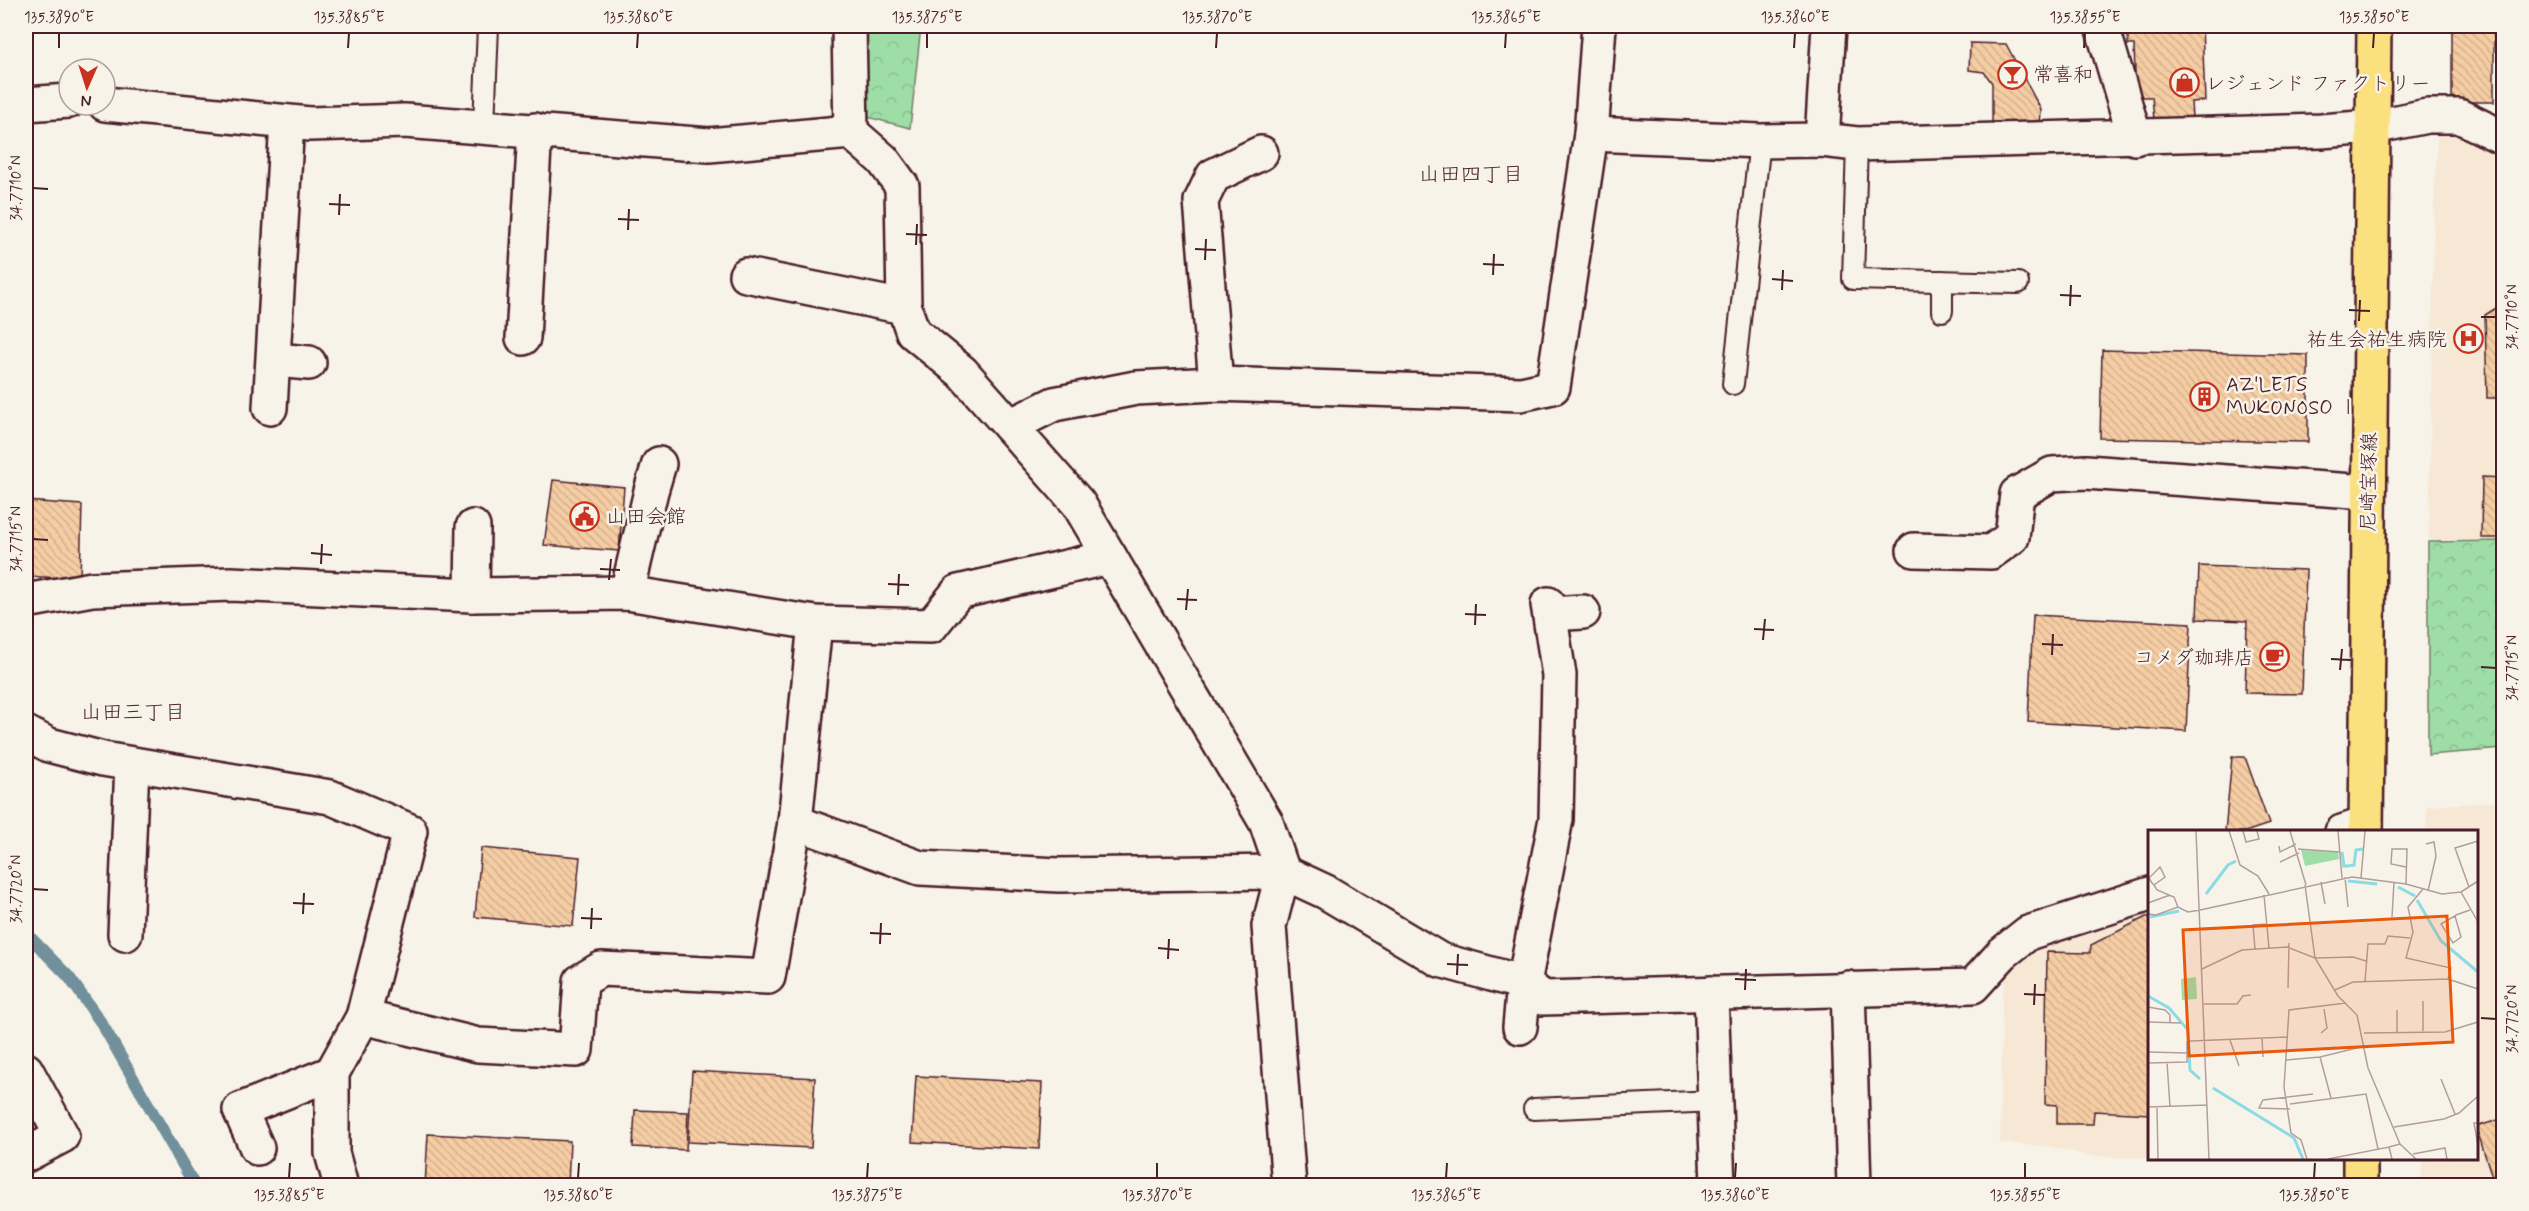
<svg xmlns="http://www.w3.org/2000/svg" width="2529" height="1211" font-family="Mynerve,'Klee One',sans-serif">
<defs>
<pattern id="forest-crowns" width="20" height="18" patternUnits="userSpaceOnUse" patternTransform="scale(1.5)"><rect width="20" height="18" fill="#9edda5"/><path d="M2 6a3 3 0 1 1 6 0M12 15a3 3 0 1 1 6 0" fill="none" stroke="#8abd8e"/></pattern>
<pattern id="building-back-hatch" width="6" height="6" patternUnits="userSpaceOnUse" patternTransform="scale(1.5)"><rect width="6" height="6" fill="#f5cda4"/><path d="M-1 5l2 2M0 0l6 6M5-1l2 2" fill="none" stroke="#d4b08d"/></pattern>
</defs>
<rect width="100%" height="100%" fill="#f7f3e8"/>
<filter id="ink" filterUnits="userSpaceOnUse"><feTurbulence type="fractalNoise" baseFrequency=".0167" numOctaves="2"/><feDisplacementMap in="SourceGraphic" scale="12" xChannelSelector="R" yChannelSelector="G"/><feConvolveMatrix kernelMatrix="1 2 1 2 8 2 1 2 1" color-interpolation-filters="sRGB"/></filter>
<g filter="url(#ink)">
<g fill="#f6e8d4">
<polygon points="2438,126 2503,147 2504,540 2429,540 2434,205"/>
<polygon points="2503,801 2503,1185 2421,1186 2422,1159 2476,1158 2476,832 2426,831 2427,806"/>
<polygon points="2149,906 2149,1158 2090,1156 2046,1146 2000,1143 2002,1000 2007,964 2030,945"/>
</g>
<g fill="url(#forest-crowns)" stroke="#747e68" stroke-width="1.5">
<polygon points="858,26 921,26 910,128 867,117"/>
<polygon points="2503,541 2503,749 2428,755 2428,542"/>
</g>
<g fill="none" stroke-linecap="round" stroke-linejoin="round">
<polyline stroke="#71909b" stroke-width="12" points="26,933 69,977 102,1024 195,1186"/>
</g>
<g fill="url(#building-back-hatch)" stroke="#4a1f2b" stroke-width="1.5">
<polygon points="2128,26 2202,26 2205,101 2191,102 2192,118 2154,120 2152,97 2136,97 2134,45 2128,45"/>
<rect x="2452" y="26" width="42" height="76"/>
<polygon points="1970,43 2006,44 2041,110 2040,127 1992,128 1992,83 1984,72 1969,70"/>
<polygon points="2504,303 2504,398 2487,398 2485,315"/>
<polygon points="2102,350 2308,355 2308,442 2100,438"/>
<polygon points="2482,477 2504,478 2504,538 2481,538"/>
<polygon points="553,480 624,487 619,551 544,545"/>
<polygon points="26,501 82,505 80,579 26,576"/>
<polygon points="2199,566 2306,570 2302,694 2245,693 2247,621 2197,619"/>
<polygon points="2033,615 2191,623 2186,731 2028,722"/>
<polygon points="2232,757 2245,757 2269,824 2245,832 2225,832"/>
<polygon points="481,848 580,857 573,926 475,917"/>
<polygon points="2146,917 2150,917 2150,1114 2094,1111 2093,1124 2057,1124 2057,1105 2045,1104 2047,952 2090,953 2091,945"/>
<polygon points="692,1071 815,1078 811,1148 688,1142"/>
<polygon points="916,1076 1042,1083 1039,1149 912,1142"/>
<polygon points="635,1110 688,1112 686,1150 633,1147"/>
<polygon points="2504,1118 2504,1186 2495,1186 2476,1127"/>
<polygon points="428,1134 570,1141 568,1186 425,1186"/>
</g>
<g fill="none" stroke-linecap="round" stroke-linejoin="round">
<defs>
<g id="lane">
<polyline points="484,126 488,26"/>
<polyline points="1857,144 1853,279 2018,283"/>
<polyline points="1942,281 1942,311"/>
<polyline points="1733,384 1760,141"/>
<polyline points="1534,1109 1716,1101"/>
</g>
<g id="street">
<polyline points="849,26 851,132"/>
<polyline points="2102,26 2135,138"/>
<polyline points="26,104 69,101"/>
<polyline points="105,104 310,124 405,121 709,145 851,132 883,160 902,186 904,307 913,332 962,372 1078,503 1266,822 1283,872 1269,926 1289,1186"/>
<polyline points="1591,134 1760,141 1822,140 1857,144 2321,131 2373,127 2427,116 2459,116 2504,138"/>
<polyline points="1822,140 1829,26"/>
<polyline points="746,275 904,307"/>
<polyline points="523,338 535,130"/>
<polyline points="275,360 309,363"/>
<polyline points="1216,384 1201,201 1213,176 1261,153"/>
<polyline points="270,408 287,122"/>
<polyline points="1010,426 1054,404 1136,388 1216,384 1521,394 1553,387 1591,134 1599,26"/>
<polyline points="1914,550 1991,552 2012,537 2017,494 2052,474 2086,472 2368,492"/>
<polyline points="627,593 651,491 659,464"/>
<polyline points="472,595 473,527"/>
<polyline points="26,601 92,589 231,584 472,595 627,593 815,623 931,626 958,592 1110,557"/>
<polyline points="1550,614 1583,612"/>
<polyline points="26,733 49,745 103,759 330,797 410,831 363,1017 332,1073 332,1153 341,1186"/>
<polyline points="795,822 920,868 1059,875 1283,872 1326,892 1440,960 1524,983 1543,998 1973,986 2003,953 2028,933 2150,894"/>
<polyline points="2342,832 2366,824"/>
<polyline points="125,934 132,764"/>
<polyline points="1848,988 1854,1186"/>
<polyline points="1711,993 1718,1186"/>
<polyline points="363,1017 478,1045 576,1050 581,981 601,969 768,977 795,822 815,623"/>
<polyline points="1520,1027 1524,983 1556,819 1559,675 1548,604"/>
<polyline points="26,1070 62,1136 26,1155"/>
<polyline points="257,1148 240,1110 332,1073"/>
</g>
<g id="primary">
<polyline points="2366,832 2374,26"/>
<polyline points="2360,1186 2360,1158"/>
</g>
</defs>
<use href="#lane" stroke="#4a1f2b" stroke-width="24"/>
<use href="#street" stroke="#4a1f2b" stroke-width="38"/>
<use href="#primary" stroke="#4a1f2b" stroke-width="38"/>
<use href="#lane" stroke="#f7f3e8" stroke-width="20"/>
<use href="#street" stroke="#f7f3e8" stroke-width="33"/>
<use href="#primary" stroke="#fbe080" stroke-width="33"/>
</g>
</g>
<path fill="none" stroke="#4a1f2b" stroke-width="2" d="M59 48V33M348 48 349 33M637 48 638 33M927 48V33M1216 48 1217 33M1505 48 1506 33M1794 48 1795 33M2084 48 2085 33M2373 48 2374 33M33 188 48 189M329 204 350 205M339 215 340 194M618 219 639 220M628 230 629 209M906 234 927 235M916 245 917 224M1195 249 1216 250M1205 260 1206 239M1483 264 1504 265M1493 275 1494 254M1772 279 1793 281M1782 290 1783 270M2060 295 2081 296M2070 306 2071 285M2349 310 2370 311M2481 317H2496M2359 321 2360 300M33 539 48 540M311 553 332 555M321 564 322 544M600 569 620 570M609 580 611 559M888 584 909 585M898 595 899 574M1177 599 1197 600M1186 610 1188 589M1465 614 1486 615M1475 625 1476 604M1754 629 1774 630M1763 640 1765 619M2042 644 2063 645M2052 655 2053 634M2331 659 2351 660M2481 667 2496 668M2340 670 2342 649M33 889 48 890M293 903 314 904M303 914 304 893M581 918 602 919M591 929 592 908M870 933 891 934M880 944 881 923M1158 948 1179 950M1168 959 1169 939M1447 964 1468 965M1457 975 1458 954M1735 979 1756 980M1745 990 1746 969M2024 994 2045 995M2034 1005 2035 984M2481 1018 2496 1019M289 1178 290 1163M578 1178 579 1163M867 1178 868 1163M1157 1178V1163M1446 1178 1447 1163M1735 1178 1736 1163M2025 1178V1163M2314 1178 2315 1163"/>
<defs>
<symbol id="bar-ring" viewBox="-11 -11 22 22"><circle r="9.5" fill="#f7f3e8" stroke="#c8321e" stroke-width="1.5"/><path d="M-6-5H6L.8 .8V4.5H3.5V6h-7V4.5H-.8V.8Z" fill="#c8321e"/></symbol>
<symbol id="shop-ring" viewBox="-11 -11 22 22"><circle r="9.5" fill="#f7f3e8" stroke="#c8321e" stroke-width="1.5"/><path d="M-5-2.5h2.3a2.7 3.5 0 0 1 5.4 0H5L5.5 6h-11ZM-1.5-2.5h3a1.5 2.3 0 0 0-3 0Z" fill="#c8321e"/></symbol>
<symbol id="hospital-ring" viewBox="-11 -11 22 22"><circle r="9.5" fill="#f7f3e8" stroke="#c8321e" stroke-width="1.5"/><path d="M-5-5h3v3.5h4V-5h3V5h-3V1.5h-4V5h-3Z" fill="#c8321e"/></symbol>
<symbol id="building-ring" viewBox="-11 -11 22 22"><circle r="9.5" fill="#f7f3e8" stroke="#c8321e" stroke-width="1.5"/><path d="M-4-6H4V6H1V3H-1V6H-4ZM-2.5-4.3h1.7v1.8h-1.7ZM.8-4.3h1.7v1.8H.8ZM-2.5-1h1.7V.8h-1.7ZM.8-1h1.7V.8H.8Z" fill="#c8321e"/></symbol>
<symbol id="civic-ring" viewBox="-11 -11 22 22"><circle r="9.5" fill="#f7f3e8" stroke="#c8321e" stroke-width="1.5"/><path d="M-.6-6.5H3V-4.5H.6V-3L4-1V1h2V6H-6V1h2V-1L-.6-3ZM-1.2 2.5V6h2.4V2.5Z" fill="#c8321e"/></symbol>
<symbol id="cafe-ring" viewBox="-11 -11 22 22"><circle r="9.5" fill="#f7f3e8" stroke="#c8321e" stroke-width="1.5"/><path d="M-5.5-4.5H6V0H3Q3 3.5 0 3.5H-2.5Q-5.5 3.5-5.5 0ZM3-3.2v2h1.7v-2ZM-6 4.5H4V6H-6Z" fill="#c8321e"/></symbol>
</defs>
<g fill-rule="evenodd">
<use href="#bar-ring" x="1996" y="58" width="33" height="33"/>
<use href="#shop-ring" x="2168" y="66" width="33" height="33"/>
<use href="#hospital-ring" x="2452" y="322" width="33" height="33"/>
<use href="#building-ring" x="2188" y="380" width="33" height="33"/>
<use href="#civic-ring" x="568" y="500" width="33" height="33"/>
<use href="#cafe-ring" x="2258" y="640" width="33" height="33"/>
</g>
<g text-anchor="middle" stroke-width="5" stroke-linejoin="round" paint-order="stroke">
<g font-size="20" fill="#4a1f2b" stroke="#f7f3e8" text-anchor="start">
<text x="2033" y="81">常喜和</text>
<text x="2205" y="90">レジェンド ファクトリー</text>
<text x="2447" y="346" text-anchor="end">祐生会祐生病院</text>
<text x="2226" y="391">AZ'LETS<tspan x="2226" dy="23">MUKONOSO Ⅰ</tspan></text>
<text x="606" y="523">山田会館</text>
<text x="2254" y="664" text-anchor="end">コメダ珈琲店</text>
</g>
<g font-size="20" fill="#4a1f2b" stroke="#f7f3e8">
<text transform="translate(2368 482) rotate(-89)" y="7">尼崎宝塚線</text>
</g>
<g font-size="21" fill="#4a1f2b" stroke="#f7f3e8">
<text x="1471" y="181">山田四丁目</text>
<text x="133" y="719">山田三丁目</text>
</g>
</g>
<g transform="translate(2148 830)">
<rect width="330" height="330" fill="#f7f3e8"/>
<path d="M153 20 190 22 191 29 157 36ZM48 147 49 169 34 170 33 149Z" fill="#9edda5"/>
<path fill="none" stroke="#8bdbe6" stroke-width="3" d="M194 22 196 36H200L206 35 208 20 215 19M200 51 229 54M250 57 267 66M58 64 80 35 88 31M269 70 293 111 330 142M2 87 31 81M0 166 21 178 40 200 42 240 52 249M65 258 146 308 155 329"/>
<path fill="none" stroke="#b29e9c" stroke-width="1.5" d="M48 1 61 329M81 1 92 35 110 46 121 64M95 1 98 12 111 9 109 1M142 1 158 55M190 1 194 48M278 14 286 12 288 26 280 61M131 16 132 22 148 14M150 19 192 22M132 32 151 23M197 47 200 77M213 48 217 1M173 52 177 74M258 54 259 19H244L243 34 258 37M6 55 17 47 12 37 1 48 4 53 6 55 9 60 26 67 30 77M157 55 167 128 190 166 209 185 220 238 252 314 241 317M321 57 307 18 330 11M275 59 260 77 265 102 258 128 303 138 300 149M313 62 330 51M116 65 121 118M0 73 22 65M0 84 8 85 30 77 40 82 52 80 204 47 258 54 294 64 313 62 330 92M307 86 313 107 305 113 293 94 307 86 308 85 322 80M244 87 246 52M107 119 105 95 119 94M54 139 94 120 139 117 167 128 205 127 218 131M217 152 220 114H237L240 106 262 108M140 158 141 113M187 160 205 152 300 149 330 159M56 174H89L95 166 103 165M0 177 17 180 22 185V193M0 192 33 193M275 201V171M249 202V180M173 203 179 198 176 179M216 203 297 202 330 192M114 208 115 227M82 210 91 236M0 222 39 223M172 227 183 268M138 230 172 227 217 216M19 232 22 277M0 233 39 232V212L43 211 139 207M293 249 307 284M142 274 218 264 230 319M0 277 59 275M9 278 10 329M142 279 111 278 115 270 165 264M330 293H326L330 316M246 297 296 289 311 283 330 266M252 314 268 329M265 324 297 318 299 329M159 329 153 310 143 303 136 257 141 180 198 173M180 329 241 317 244 329"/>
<path fill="#e8590c" fill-opacity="0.15" stroke="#e8590c" stroke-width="3" d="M299 86 305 212 41 226 35 100Z"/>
<rect width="330" height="330" fill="none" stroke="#4a1f2b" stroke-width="3"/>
</g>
<rect width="2529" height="1211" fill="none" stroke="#f7f3e8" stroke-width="66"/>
<g transform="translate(87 87) rotate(183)"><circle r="28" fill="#f7f3e8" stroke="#b29e9c" stroke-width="1.5"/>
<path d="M0-4.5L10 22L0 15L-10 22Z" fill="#c8321e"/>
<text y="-9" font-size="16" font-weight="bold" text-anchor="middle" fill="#4a1f2b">N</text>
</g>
<rect x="33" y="33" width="2463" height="1145" fill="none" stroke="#4a1f2b" stroke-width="2"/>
<g font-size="15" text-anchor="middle" fill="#4a1f2b">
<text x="59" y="22">135.3890°E</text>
<text x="349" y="22">135.3885°E</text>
<text x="638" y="22">135.3880°E</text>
<text x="927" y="22">135.3875°E</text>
<text x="1217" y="22">135.3870°E</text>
<text x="1506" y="22">135.3865°E</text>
<text x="1795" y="22">135.3860°E</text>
<text x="2085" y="22">135.3855°E</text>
<text x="2374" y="22">135.3850°E</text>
<text transform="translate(16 188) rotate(-90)" y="5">34.7710°N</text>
<text transform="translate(2512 317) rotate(-90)" y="5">34.7710°N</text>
<text transform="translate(16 539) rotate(-90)" y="5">34.7715°N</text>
<text transform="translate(2512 668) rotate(-90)" y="5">34.7715°N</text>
<text transform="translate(16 889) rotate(-90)" y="5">34.7720°N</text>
<text transform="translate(2512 1019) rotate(-90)" y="5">34.7720°N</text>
<text x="289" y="1200">135.3885°E</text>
<text x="578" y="1200">135.3880°E</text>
<text x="867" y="1200">135.3875°E</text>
<text x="1157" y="1200">135.3870°E</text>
<text x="1446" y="1200">135.3865°E</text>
<text x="1735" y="1200">135.3860°E</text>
<text x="2025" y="1200">135.3855°E</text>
<text x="2314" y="1200">135.3850°E</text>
</g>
</svg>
